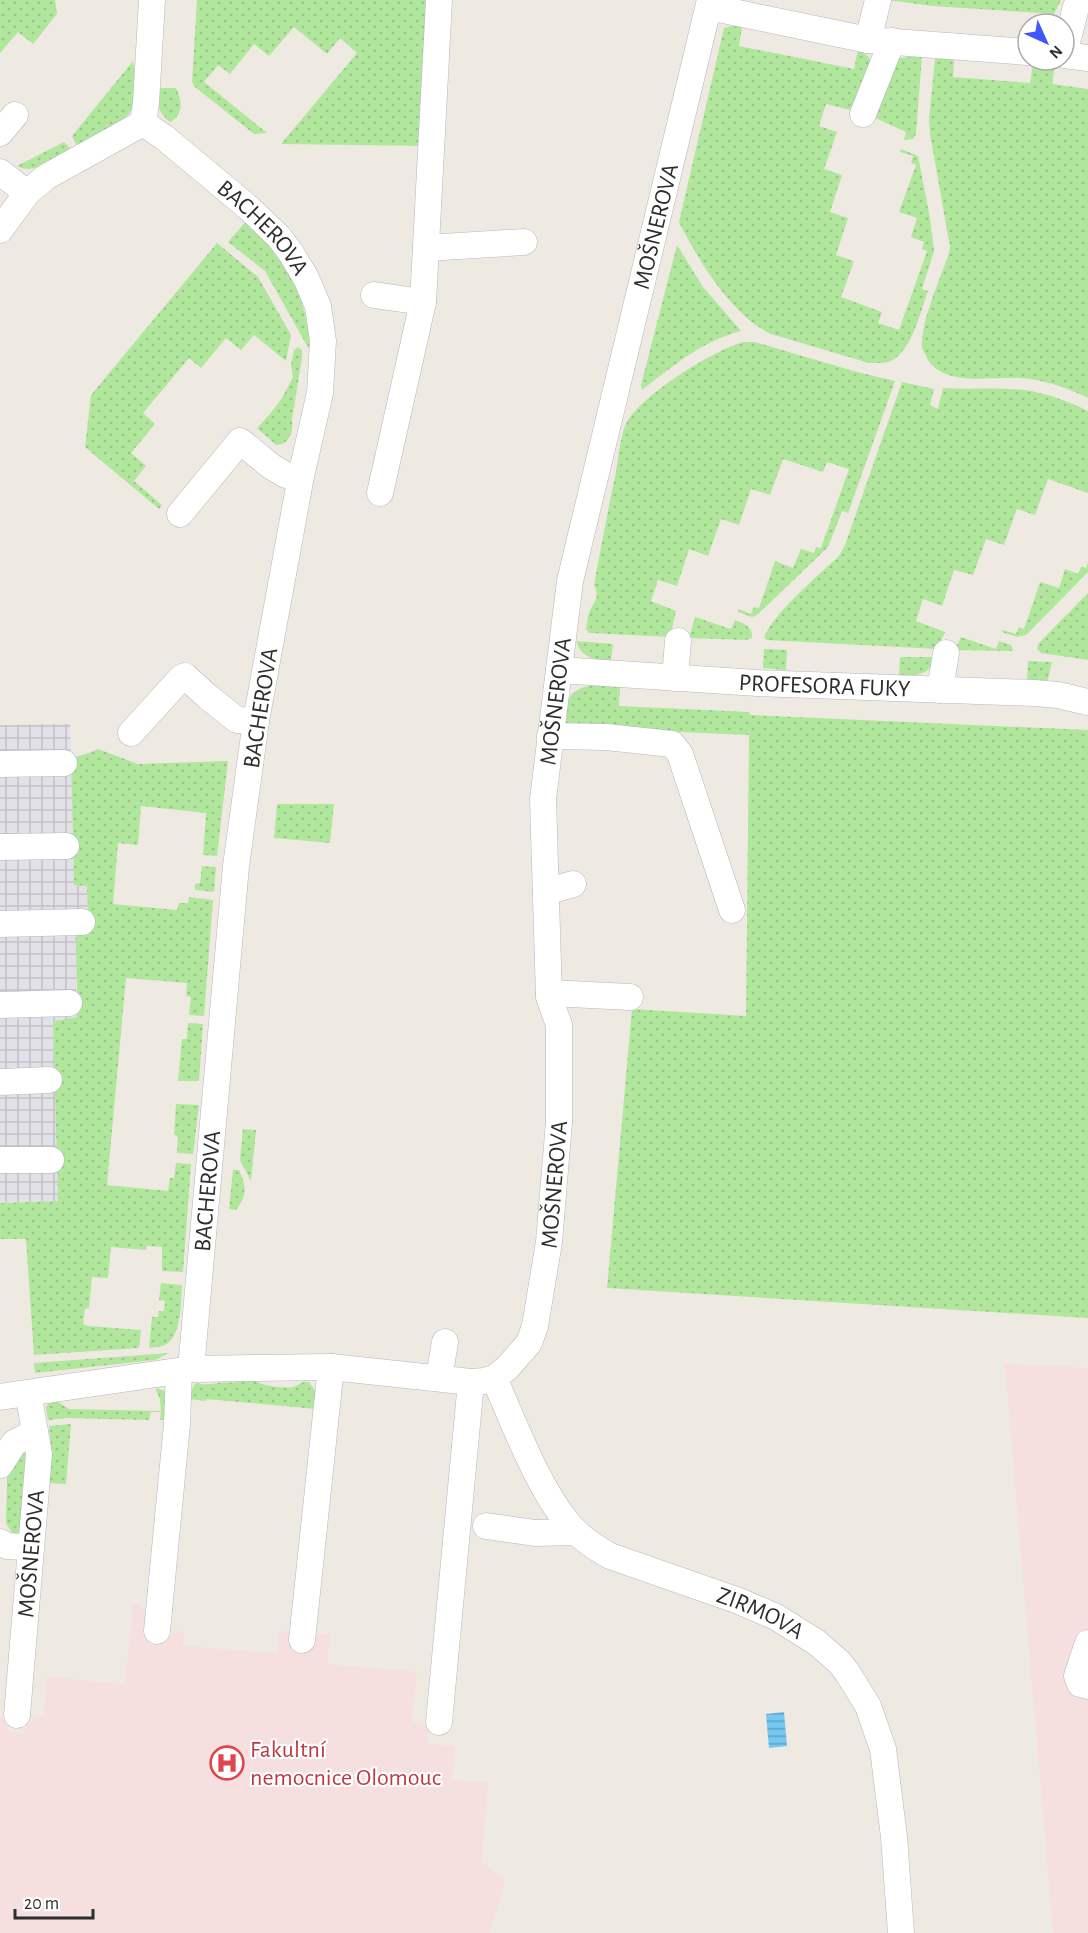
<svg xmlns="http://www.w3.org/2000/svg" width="1088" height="1933" font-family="'Alegreya Sans',sans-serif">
<defs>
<pattern id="industrial-grid" width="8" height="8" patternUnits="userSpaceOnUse" patternTransform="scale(1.5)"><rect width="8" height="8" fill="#e3e1e8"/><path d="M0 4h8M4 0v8" fill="none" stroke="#c3c1c7"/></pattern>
<pattern id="grass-dots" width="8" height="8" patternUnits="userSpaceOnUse" patternTransform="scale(1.5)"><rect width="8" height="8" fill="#b1e69d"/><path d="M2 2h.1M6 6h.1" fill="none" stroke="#99c688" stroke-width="1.8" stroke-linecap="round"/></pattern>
<pattern id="water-rules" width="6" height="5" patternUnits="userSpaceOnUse" patternTransform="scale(1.5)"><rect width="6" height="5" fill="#74c8f1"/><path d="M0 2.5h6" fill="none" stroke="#60a3c4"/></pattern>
</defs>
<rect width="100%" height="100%" fill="#efeae1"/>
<polygon fill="url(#industrial-grid)" points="70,724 74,885 87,885 88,906 76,986 78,1017 53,1021 58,1201 0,1203 0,725"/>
<g fill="#f5dfdf">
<polygon points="1005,1364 1088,1368 1088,1933 1053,1933"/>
<polygon points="133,1605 139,1605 148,1614 150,1625 148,1645 165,1646 173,1633 184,1631 183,1646 277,1653 280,1630 291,1634 295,1641 294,1653 309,1654 310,1644 314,1637 322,1634 330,1634 327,1664 417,1672 412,1722 422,1723 428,1729 428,1744 455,1746 452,1780 488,1783 482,1861 505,1881 490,1933 0,1933 0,1717 4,1720 7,1731 24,1733 27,1726 33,1720 43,1717 47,1677 125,1684"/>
</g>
<g fill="url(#grass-dots)">
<polygon points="0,0 55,0 57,14 33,44 18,32 0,53"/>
<polygon points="197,0 429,0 427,146 281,144 357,53 340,38 327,54 294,27 269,56 254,44 230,74 218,65 204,82 267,133 254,134 195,87 192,82"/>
<polygon points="887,0 1061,0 1054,14 933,6"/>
<path d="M731 26 742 27 739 46 854 69 858 49 868 56 872 64 854 111 826 104 819 126 837 132 824 169 842 175 830 212 848 218 836 255 854 261 841 297 882 312 878 323 899 330 927 251 922 249 924 242 911 237 917 218 899 212 916 165 911 163 913 156 900 152 901 149 918 156 930 218 934 251 922 289 928 291C921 310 912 349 893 360 886 364 877 363 869 363L771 334C732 316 698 260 679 222L724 28Z"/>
<polygon points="922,56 916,134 913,139 904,140 906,132 875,118 889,69 899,58"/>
<path d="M954 57 953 77 1030 83 1033 64 1055 65 1052 84 1088 89V398C1068 388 1044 380 1022 378 992 376 939 389 925 354 923 350 921 346 922 341 923 317 941 277 949 253L950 247 930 134 929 119 935 59Z"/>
<path d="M133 61C135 75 138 91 134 104 130 123 93 137 77 146L72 136Z"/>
<path d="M158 88H176C182 100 184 115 170 122 159 114 155 102 158 88Z"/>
<path d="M64 142 71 149C55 158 34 176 17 166Z"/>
<path d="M247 220C287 261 307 293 310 351L265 271 228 242Z"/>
<polygon points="217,243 258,277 291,335 286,361 254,335 241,350 226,338 201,368 189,358 143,413 155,424 131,453 146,466 134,481 162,505 159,509 85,447 91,395"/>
<path d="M677 245 703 287 741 331C702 341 673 366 642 390L641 385Z"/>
<path d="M743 342H755L857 372 895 381 848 513 842 511 828 547 757 615 752 617 738 612V609L751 614 754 607 759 608 775 561 793 568 801 549 814 553 816 547 821 548 849 469 827 462 823 472 783 459 770 495 751 489 739 525 721 519 708 556 689 549 677 586 658 580 651 601 676 611 670 637 589 633 586 629C587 624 587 618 589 613 593 601 601 600 594 585 601 547 608 509 616 472 618 459 621 433 627 422 642 395 712 351 743 342Z"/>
<path d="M298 347 302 350V357L292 420C294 432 289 445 276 445L257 428 270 414 282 398 293 377 291 364 294 350Z"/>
<path d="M902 382 934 389 930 405 938 409 943 388C970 390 998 387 1024 390 1046 393 1068 401 1088 411V493L1048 479 1035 515 1017 509 1004 545 986 539 973 575 954 570 942 606 923 599 916 621 945 632 937 649 767 640 764 638C772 614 819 575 839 556L845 545Z"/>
<polygon points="1088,562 1088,572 1026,635 1017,637 1002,632 1003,630 1016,634 1019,627 1024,629 1040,582 1059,588 1065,569 1078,574 1081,567 1086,568"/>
<polygon points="1088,593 1088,660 1041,653 1037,649 1038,644"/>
<path d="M695 617 731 629 735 620C744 624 753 626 752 638L746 640 689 638Z"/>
<polygon points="961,637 996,649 999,641 1011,645 1013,650 1011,651 955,650"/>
<path d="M576 641 613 644 611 661C595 660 581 658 576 641Z"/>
<polygon points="764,649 787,650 786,670 763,668"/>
<path d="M900 657H933C932 677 914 675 899 675Z"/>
<polygon points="1028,661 1052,662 1047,683 1027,681"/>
<path d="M594 685 620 686 619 706 749 712 750 715 1088 730V1318L607 1288 632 1009 746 1016 749 735 561 727C566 703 566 689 594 685Z"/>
<polygon points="98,749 138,764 228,761 217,856 203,855 206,813 141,806 138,845 118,843 113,904 177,910 179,903 188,903 189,897 213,900 204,1016 189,1015 191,997 186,996 187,983 126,978 107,1185 168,1191 170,1178 174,1178 176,1163 191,1164 183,1272 162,1271 162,1247 147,1246 146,1250 111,1247 108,1278 92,1277 89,1308 85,1309 83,1324 88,1326 141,1330 139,1348 34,1355 26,1239 0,1239 0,1203 58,1201 53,1021 78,1017 75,920 88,917 87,886 74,885 71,758 86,754"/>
<polygon points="277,804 334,804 330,843 274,838"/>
<polygon points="202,866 216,867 214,892 195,890 195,884 200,883"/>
<polygon points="188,1023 203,1024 199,1081 178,1081 182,1039 187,1039"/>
<polygon points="176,1104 199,1105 193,1154 177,1153 178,1136 174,1135"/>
<polygon points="243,1129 256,1130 251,1181 240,1160"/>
<path d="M233 1170H239C247 1188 247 1195 236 1210L229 1209Z"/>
<path d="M161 1283 182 1285C181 1301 182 1339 163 1346 159 1347 153 1347 149 1348L152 1317H158L159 1311H164L165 1301 159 1300Z"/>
<polygon points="169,1353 155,1360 35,1373 34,1363"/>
<path d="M253 1380C262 1386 286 1390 296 1386 302 1383 302 1381 309 1382L316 1392V1409L207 1399 206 1401 188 1399 194 1385 197 1383C210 1387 221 1380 234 1383L235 1381Z"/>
<polygon points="157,1388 168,1392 170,1420 160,1420 161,1412 151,1412 149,1420 67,1418 48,1420 46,1407 50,1401 55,1400 69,1409 161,1411 160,1399 156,1390"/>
<polygon points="71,1424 66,1484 48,1483 51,1446 49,1426"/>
<polygon points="25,1450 28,1451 23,1537 12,1533 6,1523 7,1477 11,1465"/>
</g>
<polygon fill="url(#water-rules)" points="784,1712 787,1746 769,1748 766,1714"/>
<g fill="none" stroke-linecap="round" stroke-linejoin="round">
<defs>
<g id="minor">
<polyline points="709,7 868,40 1028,52"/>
<polyline points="868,40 878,0"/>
<polyline points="1064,54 1076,7 1081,0"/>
<polyline points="1064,55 1088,58"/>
<polyline points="863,114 892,41"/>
<path id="s1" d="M143 123 165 138 250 209 279 237 291 253 306 278 318 306 323 341 320 393 301 476 256 721 236 866 191 1369"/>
<polyline points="143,123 146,103 152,0"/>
<polyline points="0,133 15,115"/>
<polyline points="0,172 27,193"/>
<polyline points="0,230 27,193 46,177 143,123"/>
<polyline points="426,248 524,242"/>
<polyline points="374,295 423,302"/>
<polyline points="380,493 423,302 439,0"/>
<polyline points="180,514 240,441 272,467 286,475 301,476"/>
<path id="s2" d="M559 670 757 683 1034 693 1058 695 1088 702"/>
<polyline points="675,678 678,641"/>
<polyline points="940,690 946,653"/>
<polyline points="131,733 181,678 185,676 208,697 237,720 256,721"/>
<polyline points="550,736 606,737 672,744 680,754 732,910"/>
<polyline points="0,764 64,763"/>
<polyline points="0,847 66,846"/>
<polyline points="546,892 573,884"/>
<polyline points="0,924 82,922"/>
<polyline points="549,993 630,997"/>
<polyline points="0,1005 69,1003"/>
<polyline points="0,1082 49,1080"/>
<polyline points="0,1160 51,1160"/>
<polyline points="439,1378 445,1342"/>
<path id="s3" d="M494 1378C515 1425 541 1497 576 1532 586 1542 598 1549 610 1556L739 1601 776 1617 816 1642 839 1662 847 1672 868 1706 883 1749 894 1837 901 1933"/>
<path id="s4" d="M0 1397 191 1369 331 1367 471 1382 484 1381 494 1378 507 1368 529 1343 535 1326 549 1242 559 1122V1025L549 997 543 799 570 581 710 0"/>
<polyline points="0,1465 14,1443 35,1432"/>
<polyline points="486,1526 535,1533 575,1532"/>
<polyline points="0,1542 7,1546 24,1547"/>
<polyline points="157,1631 177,1424 179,1371"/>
<polyline points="302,1640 331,1367"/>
<polyline points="1088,1643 1077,1676 1080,1684 1088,1686"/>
<path id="s5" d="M17 1715 39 1454 28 1393"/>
<polyline points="439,1722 471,1382"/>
</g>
</defs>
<use href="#minor" stroke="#b4b6c1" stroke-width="27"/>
<use href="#minor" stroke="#fff" stroke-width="26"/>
</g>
<defs>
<symbol id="hospital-ring" viewBox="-11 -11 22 22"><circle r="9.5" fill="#fff" stroke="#e0444e" stroke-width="1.5"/><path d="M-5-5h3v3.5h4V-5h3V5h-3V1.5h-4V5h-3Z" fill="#e0444e"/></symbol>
</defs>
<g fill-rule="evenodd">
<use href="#hospital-ring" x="208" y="1744" width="38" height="38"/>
</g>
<g text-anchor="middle" stroke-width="4.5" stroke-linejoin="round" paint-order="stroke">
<g font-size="24" fill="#2e2e2e" stroke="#fff">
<text dy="8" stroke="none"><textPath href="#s4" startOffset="1680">MOŠNEROVA</textPath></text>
<text dy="8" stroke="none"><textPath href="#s1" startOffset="160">BACHEROVA</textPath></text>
<text dy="8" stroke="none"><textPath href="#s2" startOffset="266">PROFESORA FUKY</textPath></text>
<text dy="8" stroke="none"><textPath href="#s4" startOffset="1194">MOŠNEROVA</textPath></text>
<text transform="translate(260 708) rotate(-81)" y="8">BACHEROVA</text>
<text dy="8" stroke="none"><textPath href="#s4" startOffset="708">MOŠNEROVA</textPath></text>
<text transform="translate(207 1191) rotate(-85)" y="8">BACHEROVA</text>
<text dy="8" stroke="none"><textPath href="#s5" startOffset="162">MOŠNEROVA</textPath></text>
<text dy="8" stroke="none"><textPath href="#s3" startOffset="378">ZIRMOVA</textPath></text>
</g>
<g font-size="24" fill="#be3a42" stroke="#fff" text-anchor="start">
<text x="250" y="1757">Fakultní<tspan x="250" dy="28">nemocnice Olomouc</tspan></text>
</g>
</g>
<g transform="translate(1046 42) rotate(135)"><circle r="28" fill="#ffffff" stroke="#ababab" stroke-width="1.5"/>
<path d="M0-4.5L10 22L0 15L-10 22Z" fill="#4057fd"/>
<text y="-9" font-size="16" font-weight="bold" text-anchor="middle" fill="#2e2e2e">N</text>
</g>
<path d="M15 1909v9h78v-9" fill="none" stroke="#2e2e2e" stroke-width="3"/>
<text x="24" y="1909" font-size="18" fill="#2e2e2e" stroke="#ffffff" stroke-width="4.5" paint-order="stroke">20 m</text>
</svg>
